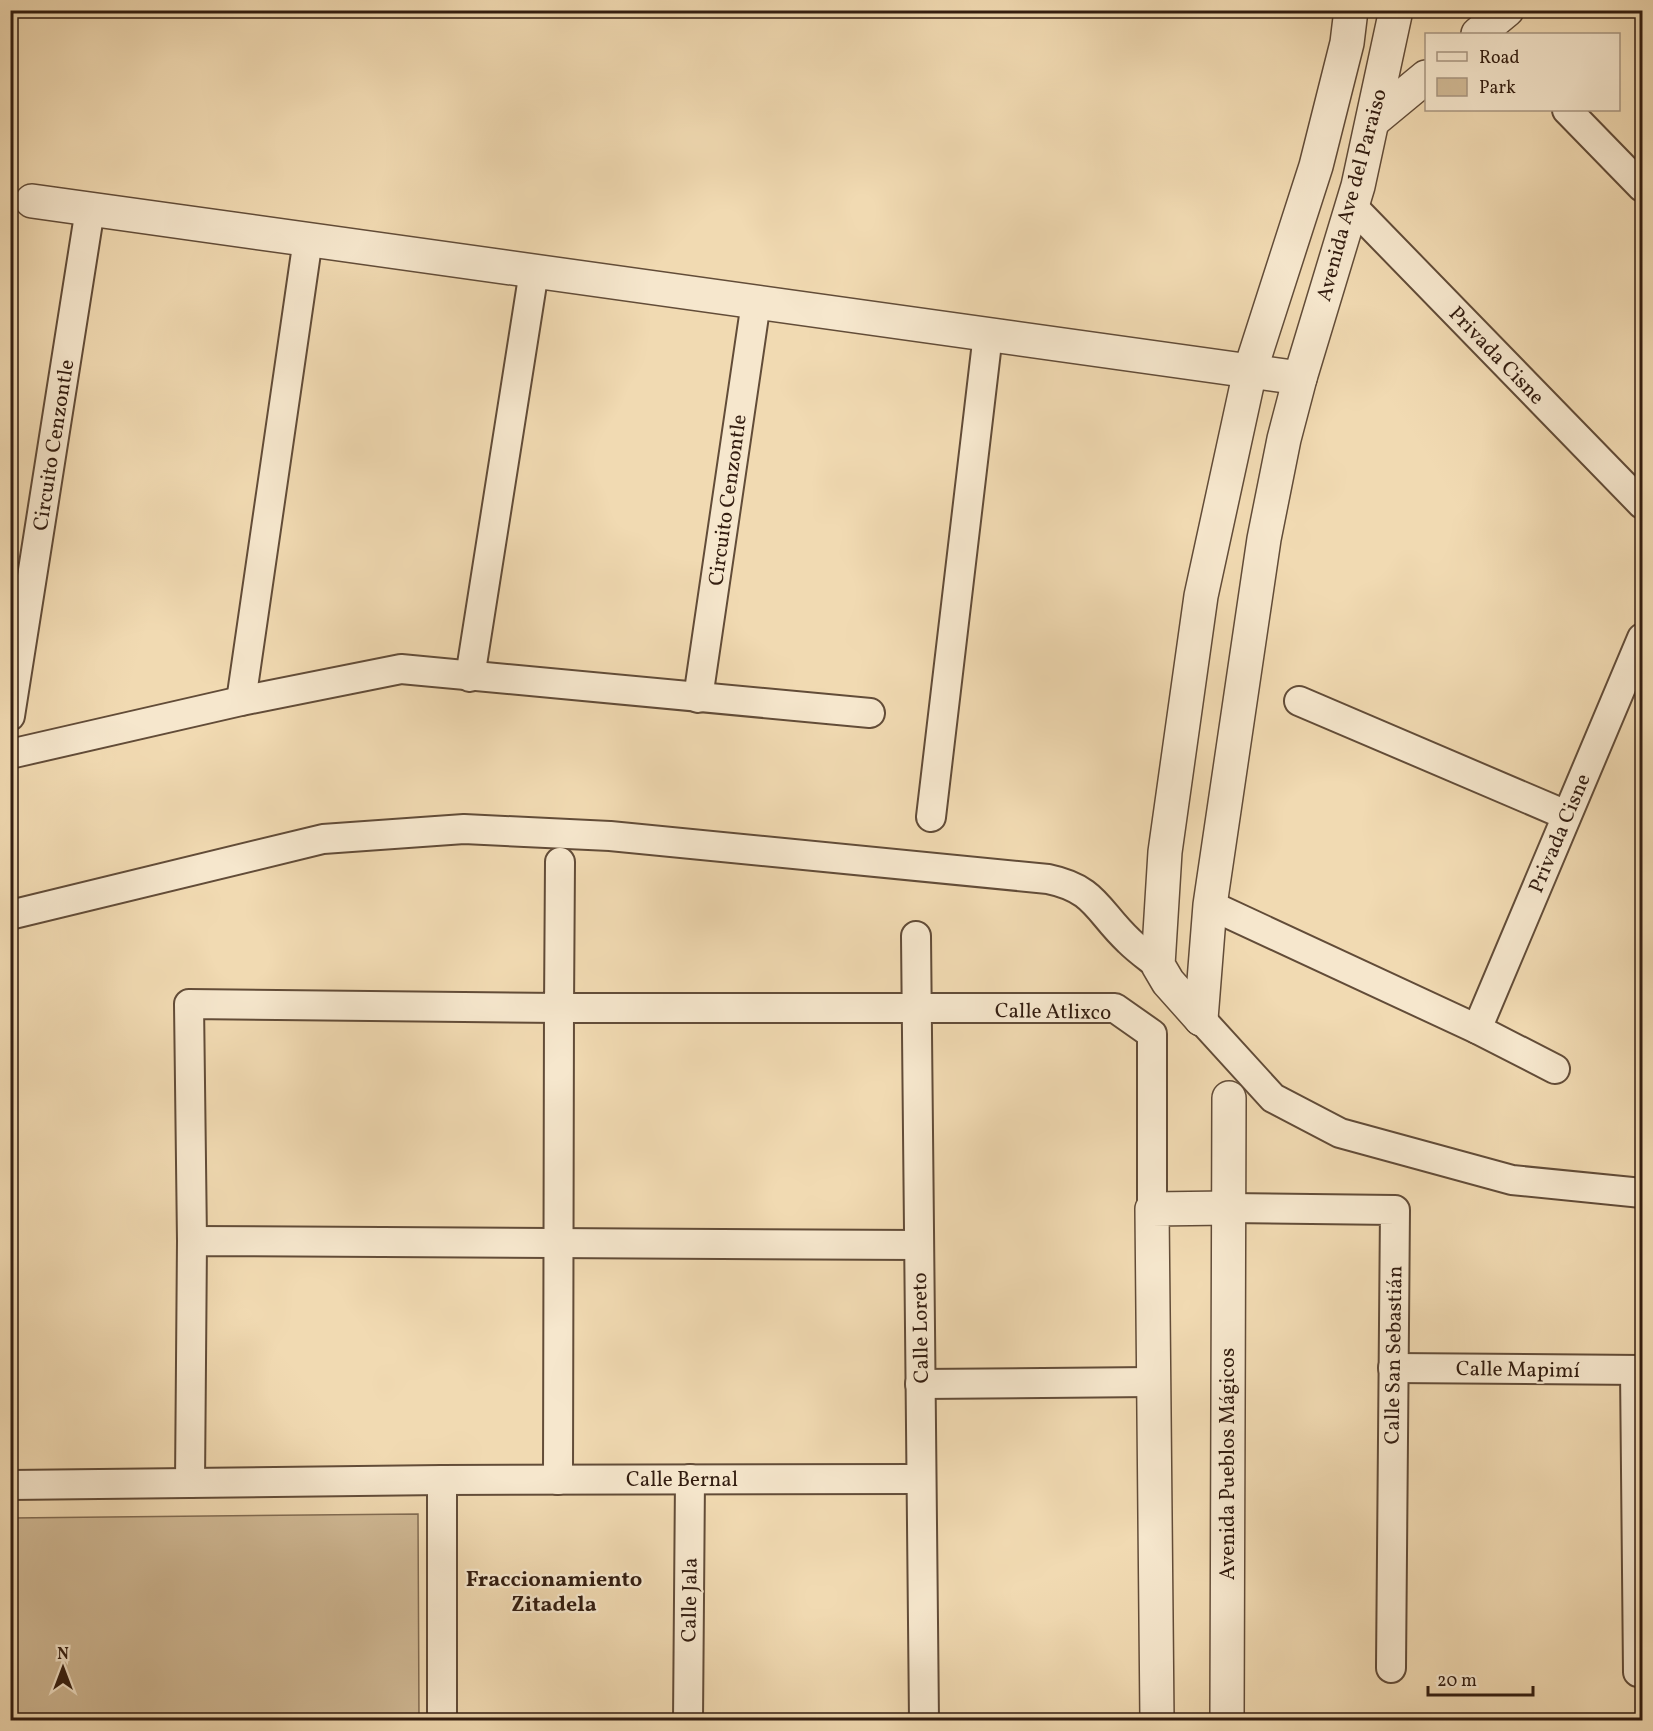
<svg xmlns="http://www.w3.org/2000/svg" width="1653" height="1731" font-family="Vollkorn,serif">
<rect width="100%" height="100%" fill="#f1dab2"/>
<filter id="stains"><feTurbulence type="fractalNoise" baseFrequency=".00333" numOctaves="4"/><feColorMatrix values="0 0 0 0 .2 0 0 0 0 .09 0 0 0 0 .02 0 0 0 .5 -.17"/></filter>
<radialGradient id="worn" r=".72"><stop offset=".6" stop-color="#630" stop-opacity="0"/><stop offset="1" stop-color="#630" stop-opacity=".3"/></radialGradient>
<polygon fill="#d1ba96" stroke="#826c53" stroke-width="1.5" points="418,1514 419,1720 11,1720 11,1518"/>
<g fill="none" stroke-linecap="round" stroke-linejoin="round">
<defs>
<g id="minor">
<polyline points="1567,110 1642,187"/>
<polyline points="1352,206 1642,504"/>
<polyline points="470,677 534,271"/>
<polyline points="698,698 756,302"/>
<polyline points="241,701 308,239"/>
<polyline points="1299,701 1566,815"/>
<polyline points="10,716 90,209"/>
<polyline points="10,754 241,701 401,669 870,713"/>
<polyline points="931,817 988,334"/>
<polyline points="1210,905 1477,1029 1555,1069"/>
<path d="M10 915 323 839 464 829 610 836 1048 879C1096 889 1097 911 1129 941 1138 950 1148 957 1158 965"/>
<polyline points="916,936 924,1720"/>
<polyline points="1201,1019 1273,1098 1340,1133 1512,1180 1642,1193"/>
<polyline points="1477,1029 1642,638"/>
<polyline points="1228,1208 1395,1210 1391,1668"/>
<polyline points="192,1241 189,1004 559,1008 560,862"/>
<polyline points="1393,1368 1642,1370"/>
<polyline points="1635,1370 1638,1672"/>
<polyline points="920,1384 1152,1382"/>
<polyline points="442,1480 442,1720"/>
<polyline points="558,1480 559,1008 1115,1008 1152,1034 1152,1209"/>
<polyline points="190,1483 192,1241 919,1245"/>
<polyline points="10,1485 442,1480 921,1479"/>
<polyline points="688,1720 690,1479"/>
</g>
<g id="tertiary">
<polyline points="1478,34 1507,10"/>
<polyline points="1374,120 1426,77"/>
<polyline points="32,201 1300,378"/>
<polyline points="1201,1019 1168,982 1158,965 1165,852 1201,596 1250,371 1316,166 1347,43 1351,10"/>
<polyline points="1201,1019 1210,905 1264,539 1284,439 1300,378 1358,186 1396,10"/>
<polyline points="1157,1720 1152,1209 1228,1208"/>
<polyline points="1227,1720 1229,1098"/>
</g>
</defs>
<use href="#minor" stroke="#624c38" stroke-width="32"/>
<use href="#tertiary" stroke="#624c38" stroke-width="36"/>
<use href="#minor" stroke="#f6e7cd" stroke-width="28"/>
<use href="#tertiary" stroke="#f6e7cd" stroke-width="33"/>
</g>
<g text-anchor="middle" stroke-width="4.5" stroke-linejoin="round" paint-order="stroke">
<g font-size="21" fill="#331d10" stroke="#f6e7cd">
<text transform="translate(1351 195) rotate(-75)" y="7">Avenida Ave del Paraiso</text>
<text transform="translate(1497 355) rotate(46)" y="7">Privada Cisne</text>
<text transform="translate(53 445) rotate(-81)" y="7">Circuito Cenzontle</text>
<text transform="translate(727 500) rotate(-82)" y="7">Circuito Cenzontle</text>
<text transform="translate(1559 833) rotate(-67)" y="7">Privada Cisne</text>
<text transform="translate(1053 1011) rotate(1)" y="7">Calle Atlixco</text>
<text transform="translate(920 1328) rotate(-91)" y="7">Calle Loreto</text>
<text transform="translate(1393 1355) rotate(-89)" y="7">Calle San Sebastián</text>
<text transform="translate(1518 1369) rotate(1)" y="7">Calle Mapimí</text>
<text transform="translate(1227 1464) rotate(-90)" y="7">Avenida Pueblos Mágicos</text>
<text x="682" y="1486">Calle Bernal</text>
<text transform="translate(689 1600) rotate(-89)" y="7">Calle Jala</text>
</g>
<g font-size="22" font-weight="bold" fill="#331d10" stroke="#f6e7cd">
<text x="554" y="1586">Fraccionamiento<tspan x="554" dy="25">Zitadela</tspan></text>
</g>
</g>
<rect width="1653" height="1731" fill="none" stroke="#f1dab2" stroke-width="36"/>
<rect x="12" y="12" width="1629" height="1707" fill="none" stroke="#331d10" stroke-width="3"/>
<rect x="18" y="18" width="1617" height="1695" fill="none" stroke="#331d10" stroke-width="1.5"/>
<rect x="1425" y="33" width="195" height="78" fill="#f6e7cd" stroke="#a89681" stroke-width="1.5"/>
<rect x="1437" y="52" width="30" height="9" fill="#f6e7cd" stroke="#a89681" stroke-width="1.5"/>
<text x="1479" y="63" font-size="18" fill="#331d10">Road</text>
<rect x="1437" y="78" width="30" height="18" fill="#d1ba96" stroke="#a89681" stroke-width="1.5"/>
<text x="1479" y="93" font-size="18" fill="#331d10">Park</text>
<g transform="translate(63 1668)" stroke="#f6e7cd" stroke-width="4.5" paint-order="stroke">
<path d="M0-4.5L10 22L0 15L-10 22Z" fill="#331d10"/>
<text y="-9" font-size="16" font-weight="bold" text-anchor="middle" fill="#331d10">N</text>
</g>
<path d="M1428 1686v9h105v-9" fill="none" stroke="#331d10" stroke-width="3"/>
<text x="1437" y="1686" font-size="18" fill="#331d10" stroke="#f6e7cd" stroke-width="4.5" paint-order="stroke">20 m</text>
<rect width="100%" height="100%" filter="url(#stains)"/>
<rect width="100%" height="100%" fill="url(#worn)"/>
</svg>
